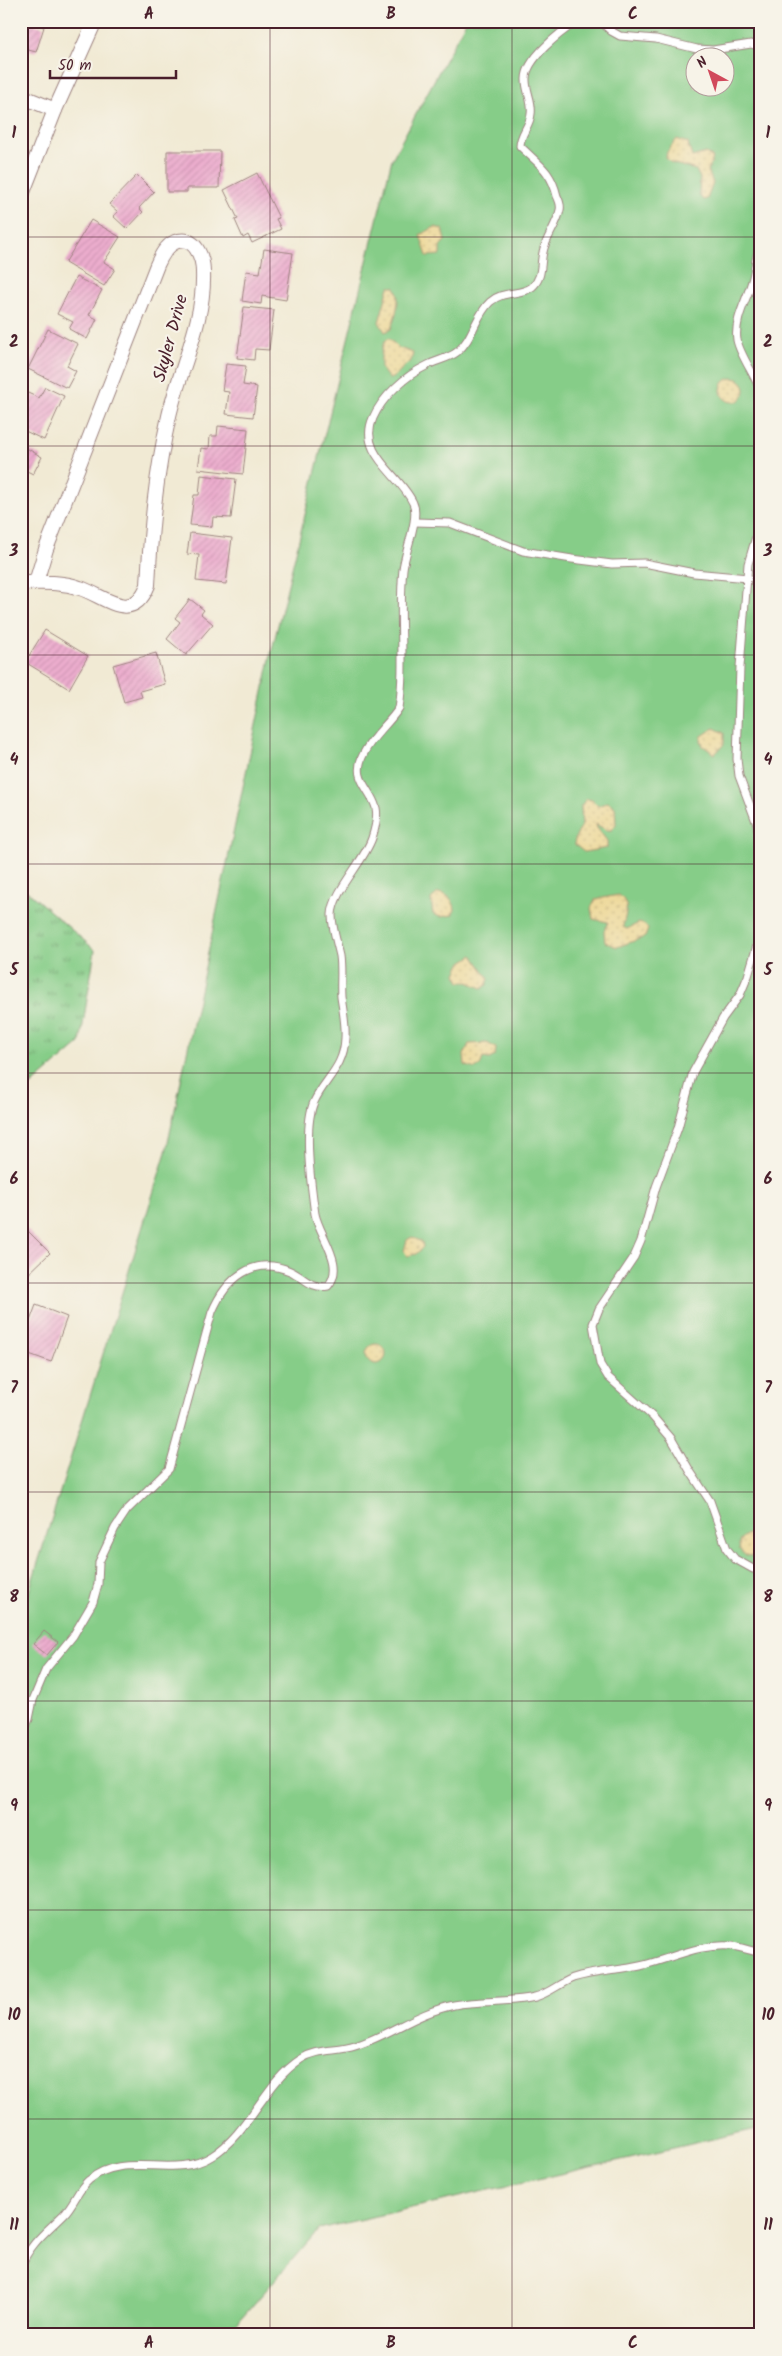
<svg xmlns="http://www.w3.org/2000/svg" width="782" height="2356" font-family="Kalam,sans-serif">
<defs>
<pattern id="sand-dots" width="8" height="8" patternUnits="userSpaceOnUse" patternTransform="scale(1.25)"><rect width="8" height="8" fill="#eeda9e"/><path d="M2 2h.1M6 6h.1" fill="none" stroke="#cebb88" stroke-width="1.8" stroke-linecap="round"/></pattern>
<pattern id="park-tufts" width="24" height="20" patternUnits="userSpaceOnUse" patternTransform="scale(1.25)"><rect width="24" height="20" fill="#86cd88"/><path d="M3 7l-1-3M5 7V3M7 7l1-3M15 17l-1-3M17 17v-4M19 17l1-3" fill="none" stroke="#70a66f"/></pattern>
<pattern id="building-hatch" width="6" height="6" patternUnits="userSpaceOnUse" patternTransform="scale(1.25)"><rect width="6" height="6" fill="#ecadce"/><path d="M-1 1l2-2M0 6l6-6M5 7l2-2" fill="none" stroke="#cc94b1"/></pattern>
</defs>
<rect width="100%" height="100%" fill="#f7f3e8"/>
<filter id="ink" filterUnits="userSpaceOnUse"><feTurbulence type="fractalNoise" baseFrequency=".02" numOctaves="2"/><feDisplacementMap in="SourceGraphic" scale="10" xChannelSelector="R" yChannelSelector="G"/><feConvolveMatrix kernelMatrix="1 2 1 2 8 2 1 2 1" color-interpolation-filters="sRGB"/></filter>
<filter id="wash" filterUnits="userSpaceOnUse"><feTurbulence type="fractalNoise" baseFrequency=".0096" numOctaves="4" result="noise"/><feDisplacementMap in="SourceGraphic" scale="20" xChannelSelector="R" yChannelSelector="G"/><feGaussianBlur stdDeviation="1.12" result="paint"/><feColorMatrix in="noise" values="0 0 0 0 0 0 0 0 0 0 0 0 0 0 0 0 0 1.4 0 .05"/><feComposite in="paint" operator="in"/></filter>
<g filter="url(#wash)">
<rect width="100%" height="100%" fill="#f1ead4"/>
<path fill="#86cd88" stroke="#68765a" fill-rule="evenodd" d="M466 21H761V2128L319 2229 227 2335H21V1617L166 1152 271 654 392 159ZM694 58H724V88H694Z"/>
<g fill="url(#sand-dots)" stroke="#9c7c64">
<polygon points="677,139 688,143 692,157 706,153 713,158 708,171 713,183 707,199 703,200 699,195 700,178 696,170 671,163 666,158 667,152"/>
<polygon points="435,227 442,229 445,241 440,246 440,255 427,256 420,235"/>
<path d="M389 287H395C402 298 395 317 391 329L385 332 379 322Z"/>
<path d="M388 338 399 348 413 353 411 361C401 367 396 378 389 379L381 368C381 359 380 344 388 338Z"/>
<circle cx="733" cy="390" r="12"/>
<polygon points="714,728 724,733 724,744 715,754 703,746 701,740 702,736"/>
<polygon points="586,799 592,800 598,806 608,802 615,807 616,824 612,830 606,830 596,824 597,828 607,841 607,848 584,852 574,844 576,836 582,825 581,806"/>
<path d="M438 893C448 894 454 900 455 910L452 915 440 917 433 914 431 899Z"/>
<path d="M619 895C631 905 625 914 623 927L627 929 639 923 645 925 648 929 645 937 617 947 605 942 604 931 608 922 593 919 591 908 596 899Z"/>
<polygon points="473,955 489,979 486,986 482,988 468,982 460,982 456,974 462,962"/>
<polygon points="487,1043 496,1048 495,1056 489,1059 483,1058 480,1066 475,1069 465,1065 464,1055 469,1044"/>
<polygon points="412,1237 422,1242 423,1247 416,1254 407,1256 404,1251 407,1240"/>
<circle cx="376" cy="1354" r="10"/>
<circle cx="750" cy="1545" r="11"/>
</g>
<polygon fill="url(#park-tufts)" stroke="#68765a" points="21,886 95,950 80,1043 21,1094"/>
<g id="blocks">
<g fill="url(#building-hatch)">
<polygon points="21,21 44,27 36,52 21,48"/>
<polygon points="167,151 220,151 219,188 187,188 187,192 167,192"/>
<polygon points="257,173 279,218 276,219 281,229 252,243 248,235 243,238 235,220 238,219 224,190"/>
<polygon points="137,175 154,192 139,208 143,212 127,229 113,216 118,212 109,204"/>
<polygon points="91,220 120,237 104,262 115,269 104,286 65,263"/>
<polygon points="264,249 293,253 286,300 262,296 261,304 242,301 246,271 260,273"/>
<polygon points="76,277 102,290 89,315 97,319 87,339 69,329 73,322 57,314"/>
<polygon points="244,307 274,310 269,350 255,349 254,360 237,358"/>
<polygon points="48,329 78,344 67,366 76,371 67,388 28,369"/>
<polygon points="226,364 246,366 243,385 257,387 253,417 226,414 229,392 222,391"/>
<polygon points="45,387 64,396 44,440 21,429 21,390 39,398"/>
<polygon points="218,426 248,429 243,474 198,469 201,448 209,449 210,436 217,436"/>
<polygon points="21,445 42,457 33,474 21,468"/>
<polygon points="201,475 236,479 231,518 213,517 212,527 190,525 194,495 199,495"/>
<polygon points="190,533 232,538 226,584 196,581 199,555 187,554"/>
<polygon points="190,599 204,610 201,614 213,624 186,655 167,639 180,622 175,618"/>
<polygon points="45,630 88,656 69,689 25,662"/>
<polygon points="156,653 165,684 140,691 142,697 124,702 113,665"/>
<polygon points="21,1224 50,1253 21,1281"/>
<polygon points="36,1305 67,1317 51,1362 21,1351 21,1345"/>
<polygon points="44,1631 58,1642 47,1655 33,1644"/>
</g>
</g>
</g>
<g filter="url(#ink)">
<use href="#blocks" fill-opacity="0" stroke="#9e8480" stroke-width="1"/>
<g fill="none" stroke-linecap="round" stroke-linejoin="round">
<defs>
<g id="lane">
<polyline points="600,21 611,31 620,36 656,39 697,49 713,50 751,44 761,47"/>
<path d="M761 244C755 255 756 269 752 281 747 300 734 319 737 340 740 356 756 376 761 392"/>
<polyline points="761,520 748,564 740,667 737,759 739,776 757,824 761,845"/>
<polyline points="415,522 450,523 523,551 572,559 612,564 644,563 694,573 748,578"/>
<polyline points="761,932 748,976 740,995 723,1018 693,1072 678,1128 656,1187 641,1241 634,1257 599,1309 593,1324 600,1364 608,1377 653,1417 671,1438 690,1471 710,1501 727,1549 735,1559 753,1569 761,1569"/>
<path d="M21 1737 29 1719 33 1700 46 1669 73 1636 93 1602 98 1584 99 1562 115 1528 127 1510 169 1469 212 1312C226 1279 253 1255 290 1271 304 1277 310 1289 328 1286 346 1265 320 1237 315 1214 311 1185 303 1127 314 1102 325 1078 344 1068 345 1038 346 1024 343 1011 341 997 340 983 342 970 340 956 337 942 332 928 332 915 333 891 364 862 372 838 375 829 378 818 376 808 371 788 350 779 364 753 372 736 389 724 399 708 406 663 398 615 403 569 405 551 420 517 413 503 401 475 357 454 373 418 382 397 405 376 426 366 436 360 448 359 457 352 473 339 475 316 490 302 503 290 520 296 532 287 543 278 540 264 543 252 546 237 557 225 560 210 561 206 559 200 557 196 551 170 538 164 520 146 520 134 530 126 531 114 533 102 526 92 526 80 525 59 561 32 577 21"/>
<path d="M21 2267C28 2245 48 2230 64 2214 74 2204 78 2189 89 2180 123 2150 175 2180 212 2156 250 2132 264 2083 301 2059 318 2048 338 2052 355 2046 390 2035 416 2013 454 2005 480 2000 509 2003 535 1997 548 1994 560 1983 573 1978 595 1971 618 1971 640 1966 671 1959 699 1943 732 1946 741 1947 751 1951 761 1953"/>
</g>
<g id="street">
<polyline points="21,96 55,110"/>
<polyline points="21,197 55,110 95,21"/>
<path d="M21 583C41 583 60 581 80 588 105 596 132 625 148 585 151 525 156 474 169 416 180 368 205 321 203 272 203 258 195 234 175 242 166 246 161 256 157 265L46 549 36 582"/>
</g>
</defs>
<use href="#lane" stroke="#9e8480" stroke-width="9"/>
<use href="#street" stroke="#9e8480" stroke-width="16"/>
<use href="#lane" stroke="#fff" stroke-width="7"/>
<use href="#street" stroke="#fff" stroke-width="14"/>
</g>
</g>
<path fill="none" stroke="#4a1f2b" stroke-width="1" stroke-opacity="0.55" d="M270 21V2335M512 21V2335M21 237H761M21 446H761M21 655H761M21 864H761M21 1073H761M21 1283H761M21 1492H761M21 1701H761M21 1910H761M21 2119H761"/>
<g text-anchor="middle" stroke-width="4.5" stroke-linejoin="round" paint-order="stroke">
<g font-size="18" fill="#4a1f2b" stroke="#f7f3e8">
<text transform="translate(170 338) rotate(-75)" y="6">Skyler Drive</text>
</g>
</g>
<rect width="782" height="2356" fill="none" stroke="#f7f3e8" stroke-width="55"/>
<g transform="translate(710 72) rotate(320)"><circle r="24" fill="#f7f3e8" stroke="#b29e9c"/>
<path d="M0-4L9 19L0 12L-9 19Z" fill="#d1495b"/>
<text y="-8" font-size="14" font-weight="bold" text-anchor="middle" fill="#4a1f2b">N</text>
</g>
<path d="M50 70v8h126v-8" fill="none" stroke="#4a1f2b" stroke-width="2.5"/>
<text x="58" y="70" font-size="15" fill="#4a1f2b" stroke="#f7f3e8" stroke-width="4" paint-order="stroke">50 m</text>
<rect x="28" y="28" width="726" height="2300" fill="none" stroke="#4a1f2b" stroke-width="2"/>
<g font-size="16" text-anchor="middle" font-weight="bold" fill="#4a1f2b">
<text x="149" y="19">A</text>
<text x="391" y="19">B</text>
<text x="633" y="19">C</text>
<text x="14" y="138">1</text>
<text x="768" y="138">1</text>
<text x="14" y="347">2</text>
<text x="768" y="347">2</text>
<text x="14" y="556">3</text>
<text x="768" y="556">3</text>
<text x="14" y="765">4</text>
<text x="768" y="765">4</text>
<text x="14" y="975">5</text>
<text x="768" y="975">5</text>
<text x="14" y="1184">6</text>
<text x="768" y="1184">6</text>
<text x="14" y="1393">7</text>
<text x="768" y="1393">7</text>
<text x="14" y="1602">8</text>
<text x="768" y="1602">8</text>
<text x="14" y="1811">9</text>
<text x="768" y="1811">9</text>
<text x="14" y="2020">10</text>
<text x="768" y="2020">10</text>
<text x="14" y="2230">11</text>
<text x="768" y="2230">11</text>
<text x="149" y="2348">A</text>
<text x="391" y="2348">B</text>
<text x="633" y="2348">C</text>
</g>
</svg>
